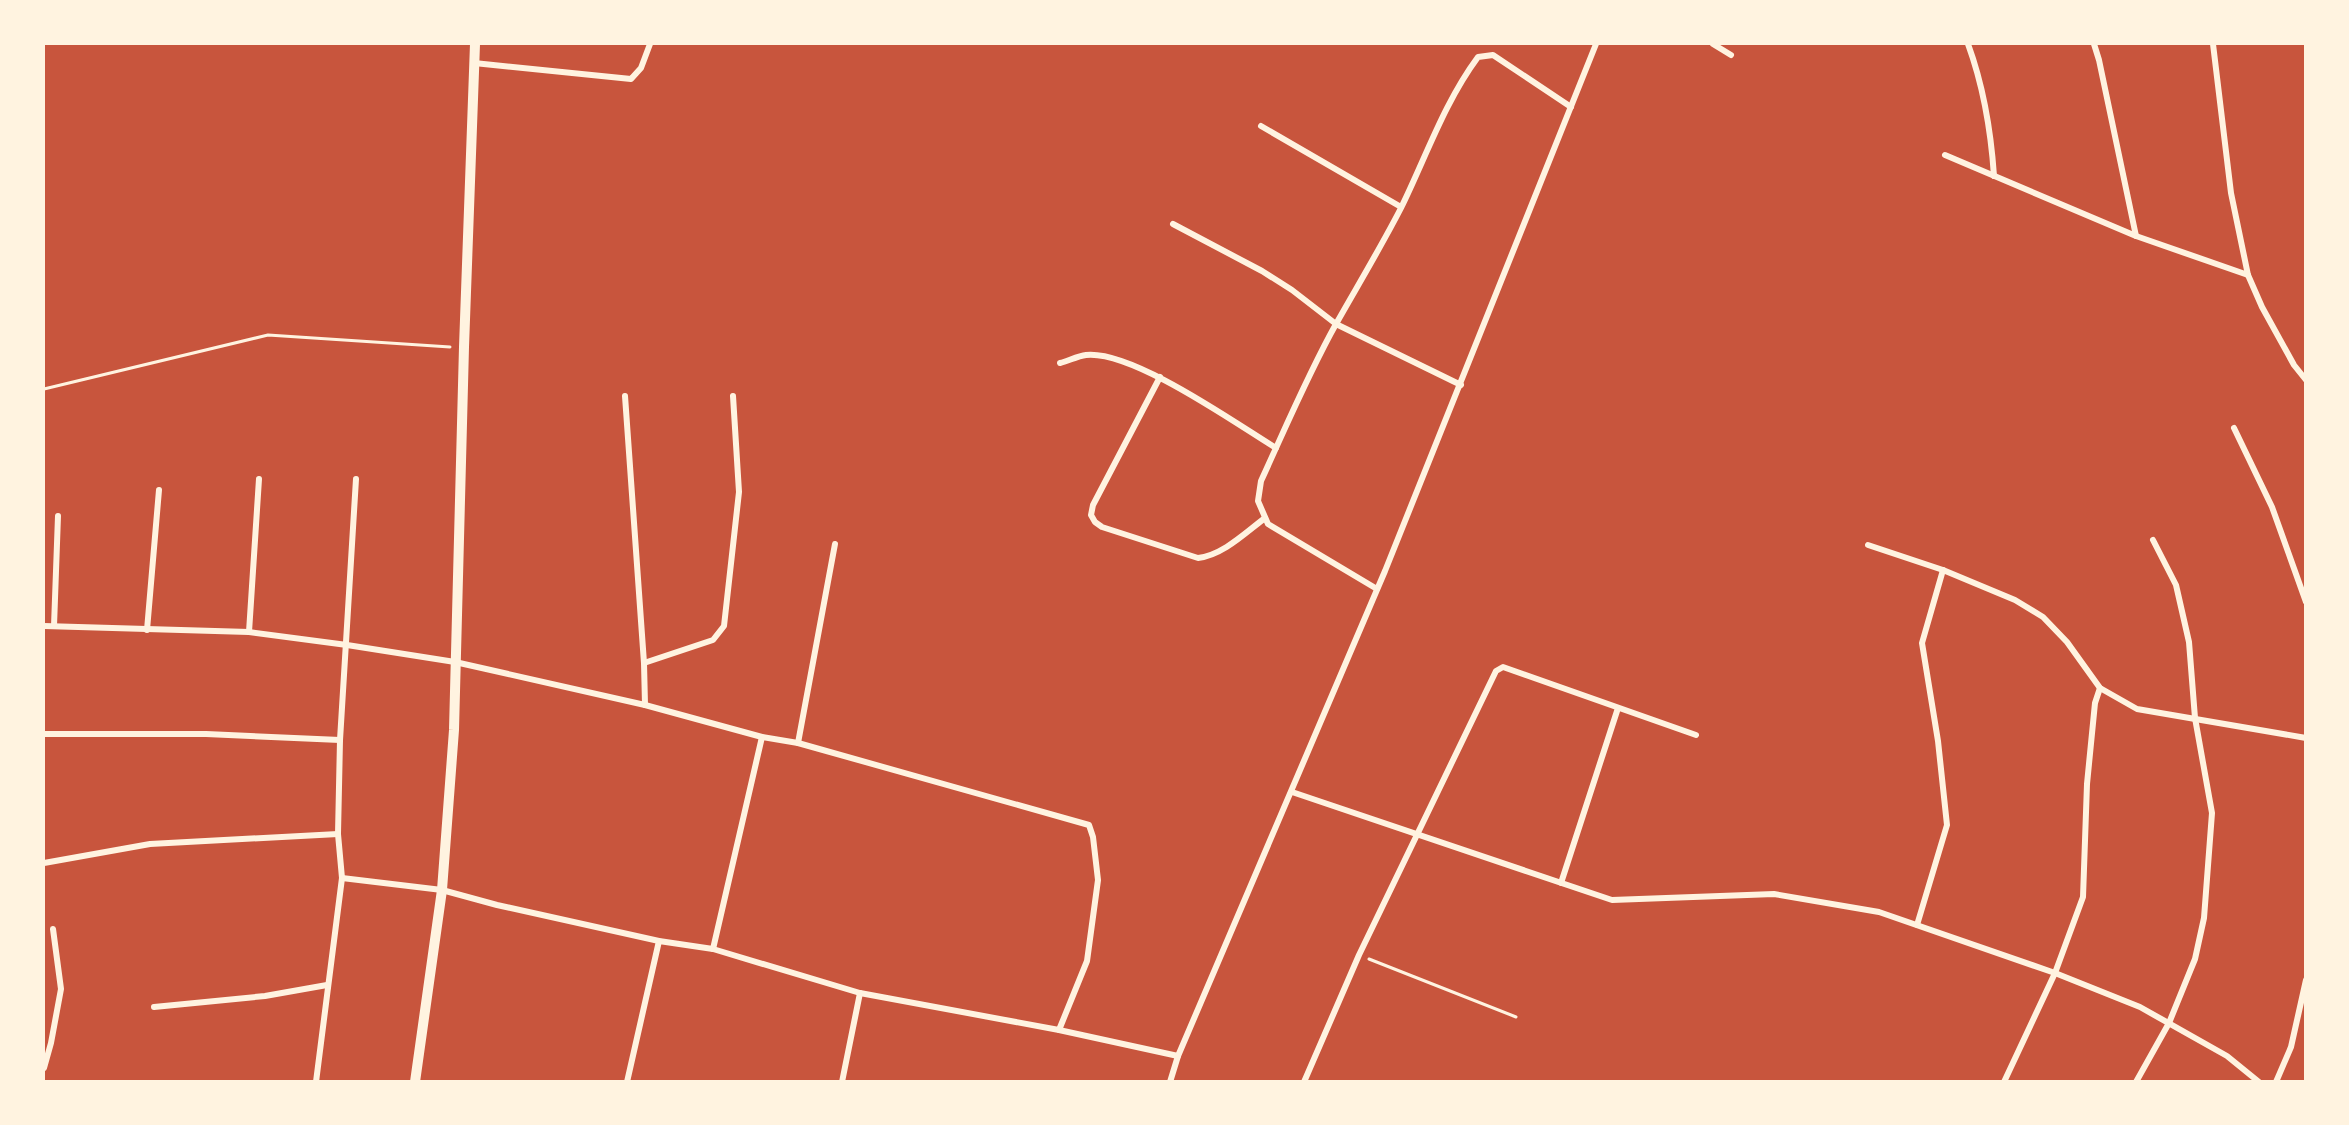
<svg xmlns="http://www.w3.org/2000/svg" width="2349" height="1125" font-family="'DM Sans',sans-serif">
<rect width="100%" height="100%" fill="#c8553d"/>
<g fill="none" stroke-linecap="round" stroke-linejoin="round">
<g stroke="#fff3e0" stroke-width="3">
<polyline points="44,389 268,335 450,347"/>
<polyline points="1369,959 1516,1017"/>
</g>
<g stroke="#fff3e0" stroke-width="6">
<polyline points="1713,44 1731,55"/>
<path d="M1968 44C1983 85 1991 132 1994 176"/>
<polyline points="2094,44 2099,60 2136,236"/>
<polyline points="2213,44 2231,193 2248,275 2262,307 2294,365 2306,380"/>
<polyline points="474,63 631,79 641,68 650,44"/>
<polyline points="1261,126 1401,207"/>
<polyline points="1945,155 2136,236 2248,275"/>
<polyline points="1173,224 1262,271 1292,290 1336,324 1461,385"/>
<path d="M1060 363C1068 361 1078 356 1086 355 1132 350 1235 423 1276 448"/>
<path d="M1160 377 1093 505 1091 515 1095 522 1102 527 1198 558C1223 555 1245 533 1265 518"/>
<polyline points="625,396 644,663 645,705"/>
<polyline points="2234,428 2272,507 2306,602"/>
<polyline points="1868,545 1943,570 2015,600 2043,617 2067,642 2100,688 2137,709 2306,738"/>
<path d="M1377 589 1268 524 1258 501 1261 481C1285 429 1308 374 1336 324 1358 285 1381 247 1401 208 1426 157 1444 103 1478 57L1493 55 1571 107"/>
<polyline points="44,626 249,632 347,645 455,662 645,705 762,737 798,743 1089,825 1093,837 1098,880 1087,961 1059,1030"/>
<polyline points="54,626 58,516"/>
<polyline points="147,630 159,490"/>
<polyline points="249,632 259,479"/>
<polyline points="644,663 713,640 724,626 739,492 733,396"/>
<polyline points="44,734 206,734 340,740"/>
<polyline points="798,743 835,544"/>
<polyline points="1292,792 1612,900 1774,894 1879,912 2055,973 2140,1007 2227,1056 2259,1082"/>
<polyline points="44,863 150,844 338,834"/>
<polyline points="342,878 442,890 497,905 659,941 713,949 860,993 1059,1030 1178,1056"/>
<polyline points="1561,883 1618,708"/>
<polyline points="1917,925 1947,825 1938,741 1922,643 1943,570"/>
<polyline points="713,949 762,737"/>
<polyline points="154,1007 265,996 327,985"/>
<polyline points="44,1068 51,1043 61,989 53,929"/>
<polyline points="316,1082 342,878 338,834 340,740 356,479"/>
<polyline points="627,1082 659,941"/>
<polyline points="842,1082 860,993"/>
<polyline points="1170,1082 1178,1056 1385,571 1596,44"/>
<polyline points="1304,1082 1359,955 1496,671 1503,667 1696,735"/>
<polyline points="2004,1082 2055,973 2083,897 2087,784 2095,703 2100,688"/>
<polyline points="2136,1082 2169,1023 2195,959 2204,918 2212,813 2195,718 2189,642 2176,585 2153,540"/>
<polyline points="2276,1082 2291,1047 2306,980"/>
</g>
<polyline stroke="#fff3e0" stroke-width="10" points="415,1082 442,890 454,730 464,347 475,44"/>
</g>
<rect width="2349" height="1125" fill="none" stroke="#fff3e0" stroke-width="90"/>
</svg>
